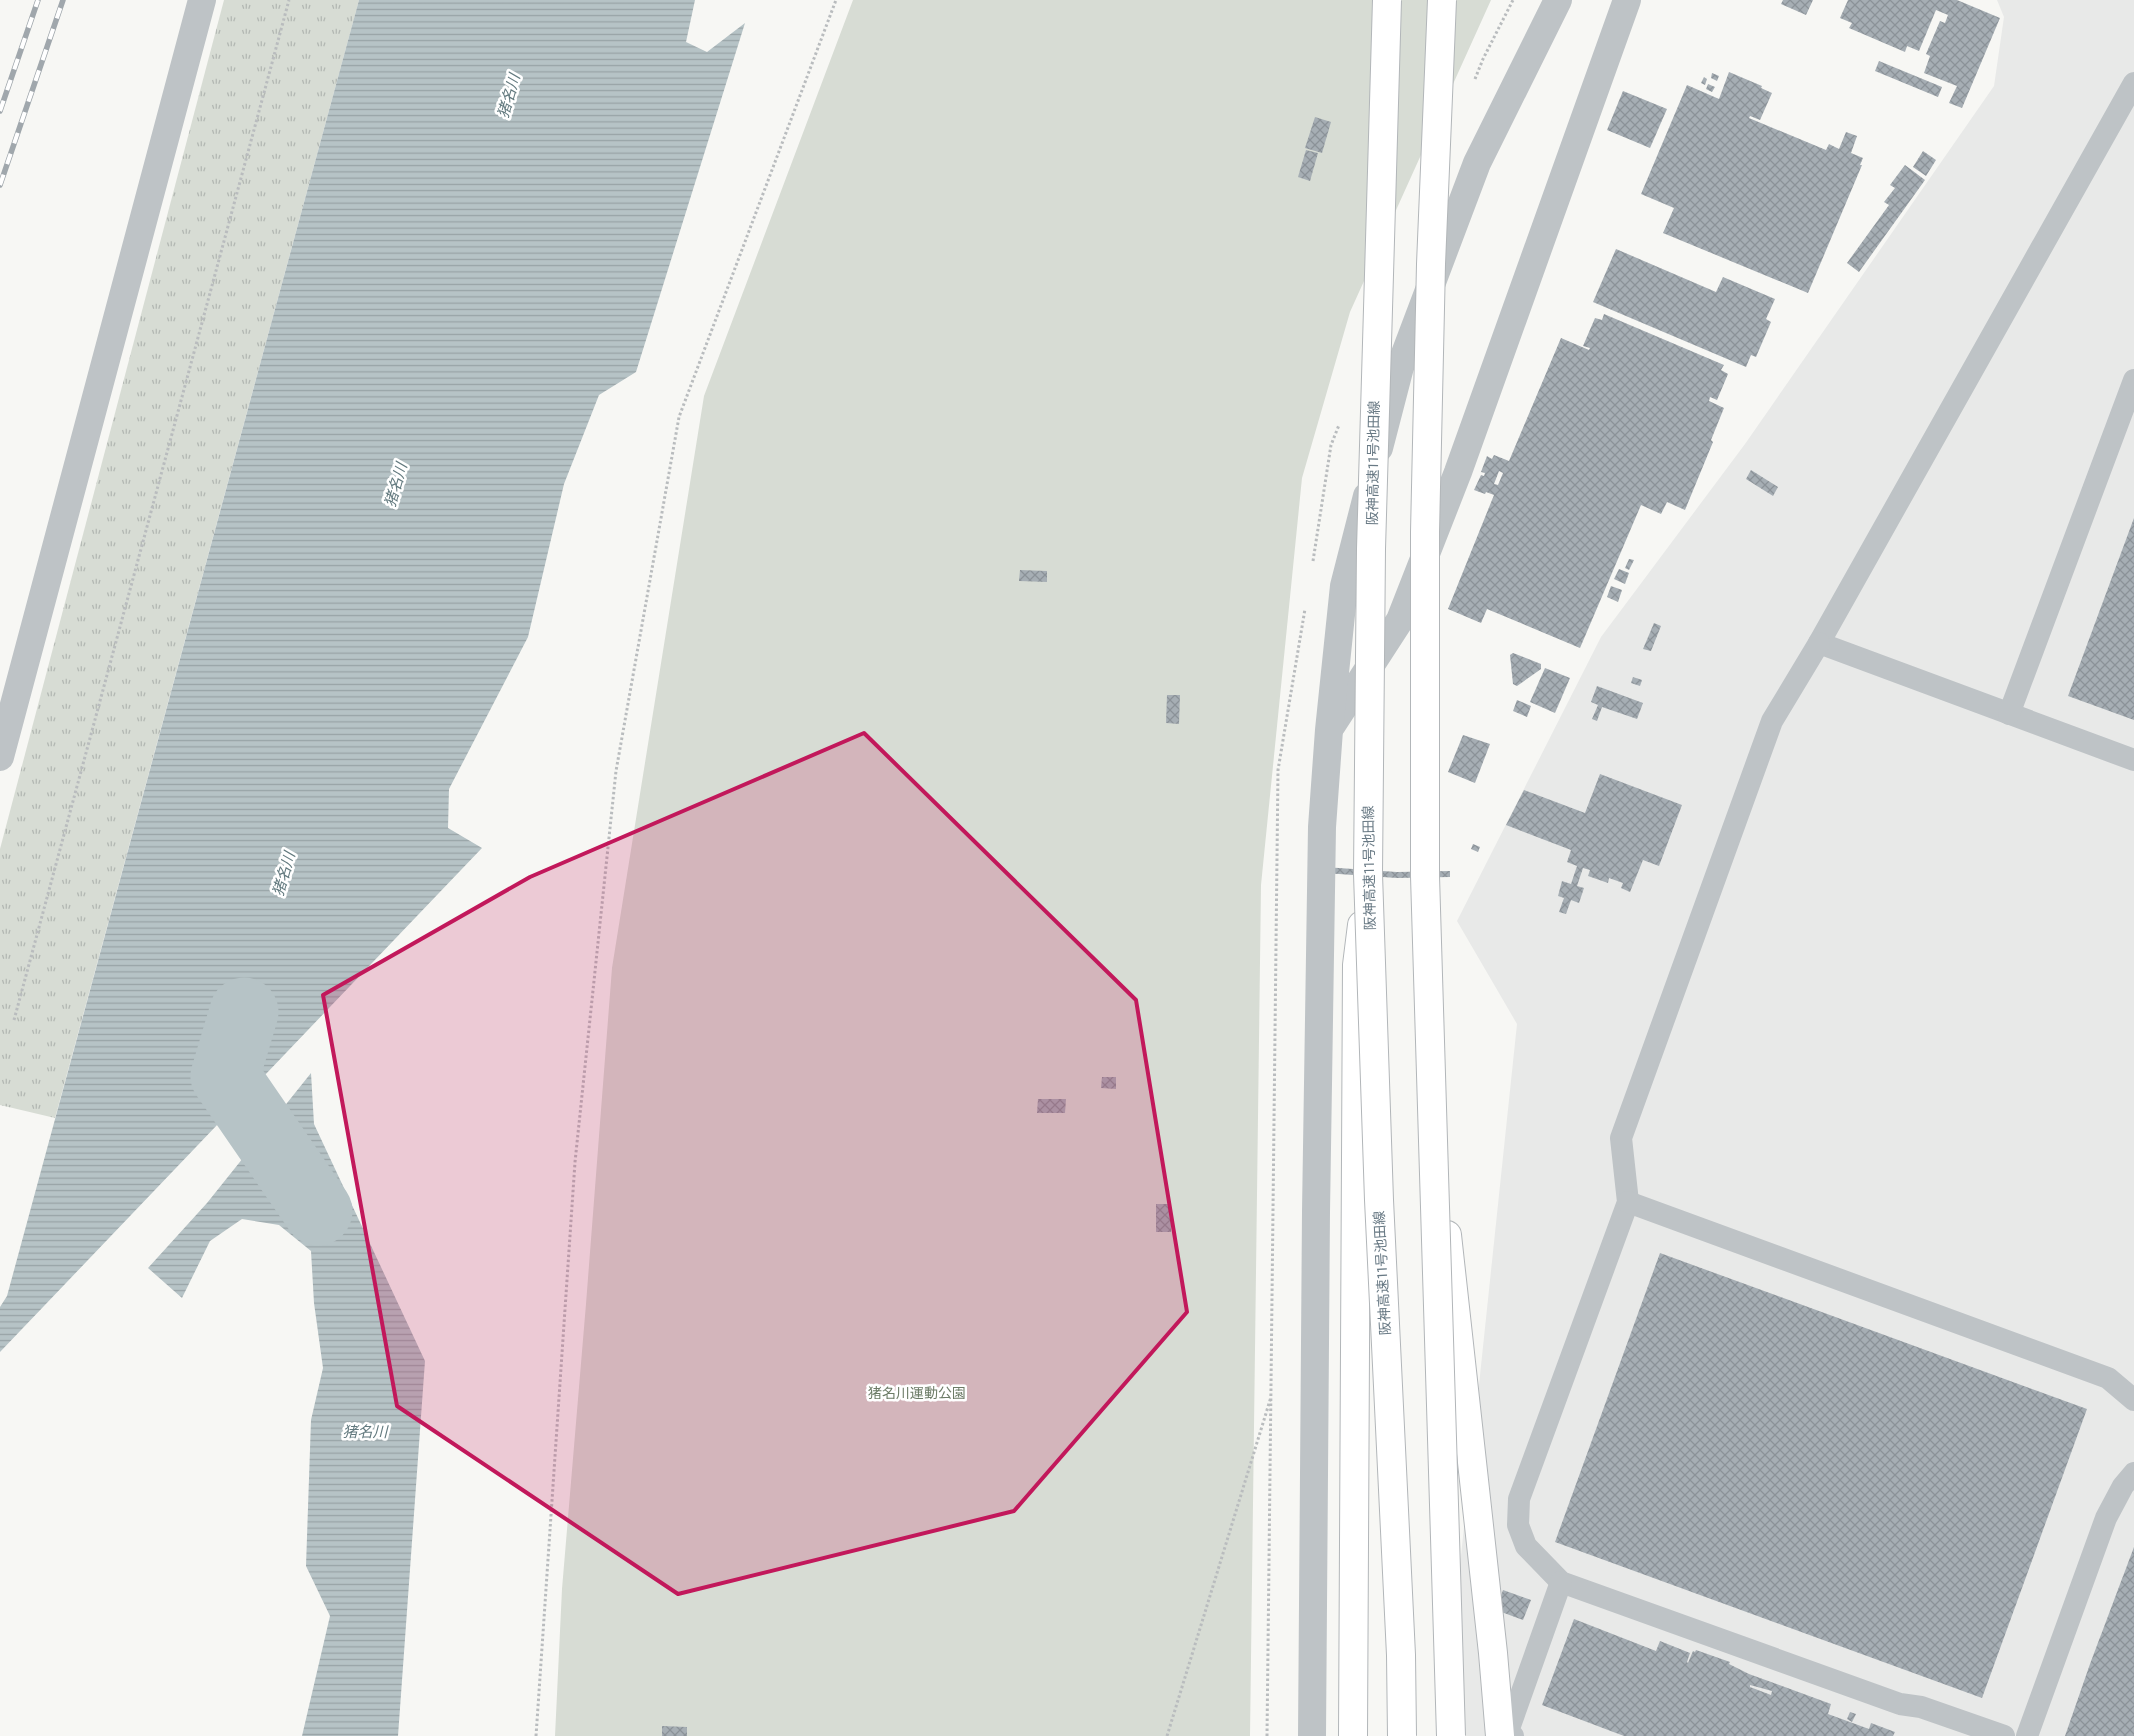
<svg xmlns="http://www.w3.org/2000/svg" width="2134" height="1736" font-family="Jost,'Noto Sans JP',sans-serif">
<defs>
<pattern id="grass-tufts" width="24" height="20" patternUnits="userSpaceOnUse" patternTransform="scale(1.25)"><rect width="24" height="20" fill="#d7dcd4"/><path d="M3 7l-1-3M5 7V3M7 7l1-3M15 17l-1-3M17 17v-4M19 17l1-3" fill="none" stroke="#b2b7b2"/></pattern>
<pattern id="water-rules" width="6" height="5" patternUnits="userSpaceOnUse" patternTransform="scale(1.25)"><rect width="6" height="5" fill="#b6c3c6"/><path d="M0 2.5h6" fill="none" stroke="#98a3a6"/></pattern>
<pattern id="building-cross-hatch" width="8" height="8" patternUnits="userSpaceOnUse" patternTransform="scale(1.25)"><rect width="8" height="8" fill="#a6aeb4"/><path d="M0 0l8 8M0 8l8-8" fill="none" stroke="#8b9298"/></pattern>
</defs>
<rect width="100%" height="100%" fill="#f7f7f4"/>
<polygon fill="#e8e9e8" points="1997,0 2134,0 2134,1736 1442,1736 1517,1024 1457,921 1601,637 1745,444 1994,86 2004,17"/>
<polygon fill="url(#grass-tufts)" points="224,0 359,0 55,1118 0,1105 0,849"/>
<polygon fill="#d7dcd4" points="853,0 1491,0 1350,312 1302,478 1261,885 1250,1736 555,1736 562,1589 586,1304 612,968 704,396"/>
<g fill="url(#water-rules)">
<polygon points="359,0 695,0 686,42 707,52 745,23 636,372 599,395 564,484 528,637 449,789 448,828 482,848 0,1352 0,1307 7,1296"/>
<polygon points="311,1073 314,1124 425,1361 398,1736 302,1736 330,1616 306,1566 311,1420 323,1368 314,1303 311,1251 279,1225 242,1219 210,1241 182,1298 148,1268 207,1203"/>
</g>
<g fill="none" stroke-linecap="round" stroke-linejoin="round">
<polyline stroke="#b6c3c6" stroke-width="69" points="244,1012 225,1076 318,1211"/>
</g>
<g fill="url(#building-cross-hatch)" fill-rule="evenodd">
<polygon points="1783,0 1813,0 1806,15 1781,4"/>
<polygon points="1848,0 1957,0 2000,18 1962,108 1949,103 1957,86 1924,73 1930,56 1926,54 1940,21 1945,23 1948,15 1936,10 1919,51 1907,46 1905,52 1849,28 1852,23 1840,18"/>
<polygon points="1879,61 1942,87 1938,97 1875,71"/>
<polygon points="1729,72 1762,86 1761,88 1772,93 1760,120 1750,116 1749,118 1826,150 1829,144 1839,149 1846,132 1857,136 1851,153 1863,158 1860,165 1862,165 1808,293 1663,233 1674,208 1641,194 1687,85 1719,99"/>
<polygon points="1712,73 1719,76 1717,81 1711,78"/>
<polygon points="1704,77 1707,79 1705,85 1701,83"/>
<polygon points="1708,84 1715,87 1712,92 1706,89"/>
<polygon points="1623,91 1667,109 1650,148 1607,130"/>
<polygon points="1315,117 1331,122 1322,153 1305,148"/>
<polygon points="1306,150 1318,153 1310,181 1298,177"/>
<polygon points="1923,151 1936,160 1926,176 1913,167"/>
<polygon points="1905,165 1925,180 1859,272 1847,263 1889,205 1884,202 1895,188 1890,185"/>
<polygon points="1616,249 1716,292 1723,277 1775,299 1766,319 1771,322 1756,357 1751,355 1746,367 1593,302"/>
<path d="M1604 314 1724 365 1721 370 1728 374 1717 400 1710 397 1709 401 1724 408 1711 440 1713 442 1685 510 1667 502 1661 514 1641 505 1580 648 1487 609 1481 623 1448 609 1494 495 1486 492 1485 494 1474 490 1481 475 1484 476 1485 473 1481 472 1487 456 1492 459 1494 455 1509 461 1561 338 1589 350 1590 348 1583 346 1595 318 1602 320ZM1499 471 1503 473 1498 485 1494 484Z"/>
<polygon points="1751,470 1778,487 1773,496 1746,479"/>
<polygon points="2134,518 2134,720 2068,696"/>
<polygon points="1629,559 1634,560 1629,570 1625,568"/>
<polygon points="1619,569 1629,573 1625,584 1614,579"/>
<polygon points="1020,570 1047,571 1047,582 1019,581"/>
<polygon points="1611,586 1622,590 1618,602 1607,597"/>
<polygon points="1654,623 1661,626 1651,651 1643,649"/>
<polygon points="1513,653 1541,664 1541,669 1517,686 1513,684 1510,655"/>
<polygon points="1545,668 1570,678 1555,713 1530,702"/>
<polygon points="1633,677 1642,680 1640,686 1631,683"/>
<polygon points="1597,686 1643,703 1637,719 1602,707 1597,721 1592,719 1598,705 1591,702"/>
<polygon points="1167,695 1180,695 1179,724 1166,723"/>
<polygon points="1517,700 1531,706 1527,717 1513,711"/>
<polygon points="1463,735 1490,744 1475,783 1448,772"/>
<polygon points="1600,774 1682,805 1659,866 1643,860 1630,892 1621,888 1623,883 1609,878 1608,883 1588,876 1590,870 1583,868 1577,886 1584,888 1579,903 1571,900 1566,914 1559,912 1564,898 1558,896 1562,881 1571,884 1577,866 1567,862 1571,850 1506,825 1524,790 1585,813"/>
<polygon points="1473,844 1480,847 1478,852 1471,849"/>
<polygon points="1324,867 1397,872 1450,871 1450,877 1397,878 1324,873"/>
<polygon points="1102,1077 1116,1077 1116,1089 1101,1088"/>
<polygon points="1038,1099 1066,1099 1065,1113 1037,1113"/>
<rect x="1156" y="1204" width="15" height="28"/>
<polygon points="1660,1253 2087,1409 1982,1698 1555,1542"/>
<polygon points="2134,1547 2134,1736 2065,1736 2090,1664"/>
<polygon points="1503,1590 1531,1600 1523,1620 1496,1610"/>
<path d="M1574 1619 1656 1651 1660 1641 1690 1653 1687 1662 1688 1663 1693 1651 1695 1652 1696 1650 1730 1662 1729 1664 1749 1674 1831 1704 1828 1714 1869 1729 1871 1723 1895 1732 1893 1736H1624L1542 1705ZM1750 1685 1772 1691 1771 1695 1750 1687Z"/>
<polygon points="1850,1712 1856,1714 1852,1722 1847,1719"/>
<polygon points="662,1726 687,1727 687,1736 662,1736"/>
</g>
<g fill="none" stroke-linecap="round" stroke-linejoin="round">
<defs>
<g id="motorway">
<polyline points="1447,1235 1493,1653 1500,1736"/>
<polyline points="1353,1736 1357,965 1362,925"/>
</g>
</defs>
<use href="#motorway" stroke="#b2b6b9" stroke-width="30"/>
<g stroke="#b9bcbe" stroke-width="3" stroke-dasharray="2.5 2.5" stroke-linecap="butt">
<polyline points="1475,79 1483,59 1513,0"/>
<polyline points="1313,561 1331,445 1339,425"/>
<polyline points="14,1020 289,0"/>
<polyline points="536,1736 575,1162 616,771 679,417 836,0"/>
<polyline points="1167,1736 1271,1397"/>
<polyline points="1267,1736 1278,770 1305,609"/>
</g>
<g stroke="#bec3c6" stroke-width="22">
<polyline points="2134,83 1819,643 2134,760"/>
<polyline points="1819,643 1772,721 1621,1138 1628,1202 1519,1499 1518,1525 1526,1546 1561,1582 1900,1704 1921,1707 2004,1736"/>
<polyline points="2009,714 2134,380"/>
<polyline points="1628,1202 2108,1378 2134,1400"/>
<polyline points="1513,1736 1507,1734 1561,1582"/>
<polyline points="2027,1736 2106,1518 2123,1486 2134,1473"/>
</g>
<g stroke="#bec3c6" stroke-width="28">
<polyline points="1379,448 1400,367 1477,163 1558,0"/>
<polyline points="1332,725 1400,620 1458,472 1627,0"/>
<polyline points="1312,1736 1316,1212 1322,827 1329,730 1344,586 1367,496"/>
</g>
<polyline stroke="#bec3c6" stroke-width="28" points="0,757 202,0"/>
<use href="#motorway" stroke="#fff" stroke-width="28"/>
<defs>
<g id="rail">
<polyline points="0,111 38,0"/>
<polyline points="0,185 63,0"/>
</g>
</defs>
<use href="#rail" stroke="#a0a7ac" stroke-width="5.5"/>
<use href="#rail" stroke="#fff" stroke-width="4" stroke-dasharray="11" stroke-linecap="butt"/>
<defs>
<g id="motorway-bridge">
<polyline points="1387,0 1371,549 1368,874 1379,1200 1401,1655 1402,1736"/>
<polyline points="1442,0 1431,264 1425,532 1425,876 1451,1736"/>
</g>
</defs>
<use href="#motorway-bridge" stroke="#b2b6b9" stroke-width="30" stroke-linecap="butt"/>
<use href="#motorway-bridge" stroke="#fff" stroke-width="28"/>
</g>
<path fill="#c2185b" fill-opacity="0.2" stroke="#c2185b" stroke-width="4" stroke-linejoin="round" d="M864 733 1136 1000 1187 1312 1014 1511 678 1594 397 1406 323 995 530 877Z"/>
<g text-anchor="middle" stroke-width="5" stroke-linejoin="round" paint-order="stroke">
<g font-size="14" fill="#687984" stroke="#fff">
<text transform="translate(1373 463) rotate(-89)" y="5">阪神高速11号池田線</text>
<text transform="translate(1369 868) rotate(-91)" y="5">阪神高速11号池田線</text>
<text transform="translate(1382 1273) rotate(-93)" y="5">阪神高速11号池田線</text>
</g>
<g font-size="14" fill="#6c7b66" stroke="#fff">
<text x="917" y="1398">猪名川運動公園</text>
</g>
<g font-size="15" font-style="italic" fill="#637a7f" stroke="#fff">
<text transform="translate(509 96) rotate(-74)" y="5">猪名川</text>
<text transform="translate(396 485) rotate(-74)" y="5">猪名川</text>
<text transform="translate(284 874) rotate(-74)" y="5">猪名川</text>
<text x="365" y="1437">猪名川</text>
</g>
</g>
</svg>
